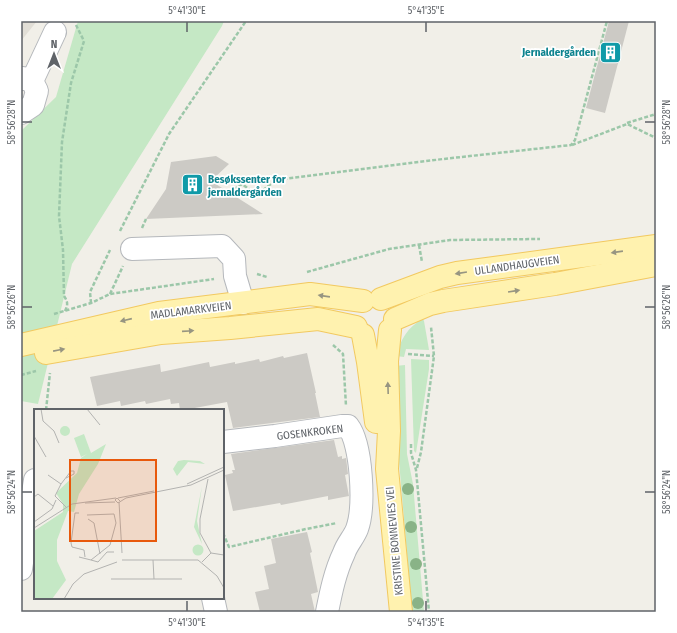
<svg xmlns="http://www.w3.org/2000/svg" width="677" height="633" font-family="'Fira Sans Condensed',sans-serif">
<rect width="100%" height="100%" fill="#f1efe8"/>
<polygon fill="#e1ded6" points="21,21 37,21 21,41"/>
<g fill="#c5e8c5">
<polygon points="78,21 224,21 222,26 72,264 38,404 21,401 21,131 56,97"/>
<path d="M423 319 424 321 428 344 429 350 406 349 404 357 396 356C400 341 408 326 423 319Z"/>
<polygon points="411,359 429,360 429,369 416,453 414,451"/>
<polygon points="405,365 407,454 413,484 424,612 412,612 396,426 395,366"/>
</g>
<g fill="#cccac5">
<polygon points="609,21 629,21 605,113 586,108"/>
<polygon points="216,156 229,164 211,181 263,214 146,219 166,189 171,162"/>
<polygon points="307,353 316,393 315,393 320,417 233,428 227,402 184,410 180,410 179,403 171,404 170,399 146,404 145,401 121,406 120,401 97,406 90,377 160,364 161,372 209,362 210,367 235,362 235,364 259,359 260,362 283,356 284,358"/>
<polygon points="334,440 338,457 342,456 342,459 346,458 348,474 345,475 349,496 328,500 328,496 281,505 280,503 233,511 225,475 233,473 232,470 235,470 231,454"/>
<polygon points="307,532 312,552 310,553 318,592 311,594 315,612 260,612 255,592 269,589 264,566 276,563 271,539"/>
</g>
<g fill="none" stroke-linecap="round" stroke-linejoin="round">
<defs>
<g id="minor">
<polyline points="21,79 23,78 32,81 37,91 33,105 21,113"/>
<polyline points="32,81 55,32"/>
<polyline points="132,249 222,246 234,259 235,276 243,303"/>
<path d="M223 442 275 436 342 426H348C362 444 365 507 357 529 354 537 347 544 344 553 335 572 331 592 327 612"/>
<polyline points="21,569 35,480"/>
<polyline points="213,598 216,612"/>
</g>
<g id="major">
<polyline points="381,299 440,277 457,273 656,246"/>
<polyline points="395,319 430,304 443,301 555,284 656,265"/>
<polyline points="390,330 387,361 389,431 387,469 401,612"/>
<polyline points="363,335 368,362 376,422"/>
<polyline points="21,345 159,313 310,294 363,301"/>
<polyline points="46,353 161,333 230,328 318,319 356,327"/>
</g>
</defs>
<use href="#minor" stroke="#b5b8bc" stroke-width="24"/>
<use href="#major" stroke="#f2c960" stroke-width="24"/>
<g stroke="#9cc7a9" stroke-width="2.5" stroke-dasharray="4 2" stroke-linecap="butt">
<polyline points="627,123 656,114"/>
<polyline points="572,145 627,124 656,138"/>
<polyline points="229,193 242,184 257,195 276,180 443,159 571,145 575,140 607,21"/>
<polyline points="142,228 146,219"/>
<polyline points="120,231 169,134 246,21"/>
<polyline points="419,245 422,262"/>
<polyline points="307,272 389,249 450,240 540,239"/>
<polyline points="257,274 267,277"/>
<polyline points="110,294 123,266"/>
<polyline points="91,303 90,292 110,250"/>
<path d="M65 311C68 305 68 302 64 296L63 250 59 216 62 142 71 83 84 41 76 25"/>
<polyline points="54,314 91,303 110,294 214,279"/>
<polyline points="333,345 343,354 346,406"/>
<polyline points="408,354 434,356"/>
<polyline points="21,375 36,371"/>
<polyline points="46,410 50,373"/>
<polyline points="411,444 411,453 416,470 429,612"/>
<polyline points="417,468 421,452 434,356 431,327"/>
<polyline points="223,533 229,547 306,529 337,523"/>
</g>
<use href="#minor" stroke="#fff" stroke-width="22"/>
<use href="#major" stroke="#fff2af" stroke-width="22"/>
</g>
<g fill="#89b387">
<circle cx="408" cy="489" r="6"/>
<circle cx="411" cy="527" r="6"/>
<circle cx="416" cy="564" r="6"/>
<circle cx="418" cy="603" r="6"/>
</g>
<defs><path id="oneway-solid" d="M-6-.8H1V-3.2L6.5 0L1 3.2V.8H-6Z"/></defs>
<g fill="#979581">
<use href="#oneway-solid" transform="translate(617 252) rotate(172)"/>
<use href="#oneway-solid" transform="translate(461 273) rotate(171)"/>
<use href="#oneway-solid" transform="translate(514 291) rotate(-9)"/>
<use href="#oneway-solid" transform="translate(324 296) rotate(-172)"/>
<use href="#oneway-solid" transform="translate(126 320) rotate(167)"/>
<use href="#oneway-solid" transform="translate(188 331) rotate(-4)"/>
<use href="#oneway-solid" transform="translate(59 350) rotate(-11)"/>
<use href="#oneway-solid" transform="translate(388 388) rotate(-92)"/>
</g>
<path fill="none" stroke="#5f6368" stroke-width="1.5" d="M187 22V32M426 22V32M22 122H32M645 122H655M22 307H32M645 307H655M22 492H32M645 492H655M187 601V611M426 601V611"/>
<defs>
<symbol id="building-square" viewBox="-11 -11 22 22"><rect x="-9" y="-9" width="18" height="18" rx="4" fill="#0f9aa8" stroke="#fff"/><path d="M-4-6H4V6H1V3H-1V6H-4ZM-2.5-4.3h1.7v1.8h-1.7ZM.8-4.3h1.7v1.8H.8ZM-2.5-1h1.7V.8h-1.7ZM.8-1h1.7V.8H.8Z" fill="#fff"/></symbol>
</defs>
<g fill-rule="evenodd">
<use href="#building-square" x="598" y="40" width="25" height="25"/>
<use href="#building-square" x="180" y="172" width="25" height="25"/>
</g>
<g text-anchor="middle" stroke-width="3.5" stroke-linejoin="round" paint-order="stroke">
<g font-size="11" font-weight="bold" fill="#0d838f" stroke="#fff" text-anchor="end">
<text x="596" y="56">Jernaldergården</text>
<text x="208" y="183" text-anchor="start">Besøkssenter for<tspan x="208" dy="13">jernaldergården</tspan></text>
</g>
<g font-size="11" fill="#5f6368" stroke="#fff">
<text transform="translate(517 265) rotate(-8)" y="4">ULLANDHAUGVEIEN</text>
<text transform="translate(191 310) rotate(-7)" y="4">MADLAMARKVEIEN</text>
<text transform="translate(310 432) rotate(-7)" y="4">GOSENKROKEN</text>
<text transform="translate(394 541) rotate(-95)" y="4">KRISTINE BONNEVIES VEI</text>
</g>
</g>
<g transform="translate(34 409)">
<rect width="190" height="190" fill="#f1efe8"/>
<path d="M26 22a5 5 0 1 1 10 0a5 5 0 1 1-10 0ZM50 25 57 44 72 35 64 55 45 85 40 103 34 102 23 131V152L32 171 18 190H0V122L29 103V95L22 84 43 64 47 49 53 45 47 48 40 29ZM150 51 166 52 171 55 154 53 143 67 139 60 144 52ZM168 77 163 112 168 135 160 118ZM158.5 141a5.5 5.5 0 1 1 11 0a5.5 5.5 0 1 1-11 0Z" fill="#c5e8c5"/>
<path fill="none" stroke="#b3b3b1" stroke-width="1" d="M7 0 9 12 20 22 25 34M53 0 66 16M0 27 12 48M14 66 27 75M174 70 166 110V124L177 144 190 146M153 75 190 58M0 88 4 85 19 97M84 89 120 82M86 92 83 89 81 91 84 94 92 89 157 76 190 61M85 93 88 144M51 94 81 93M32 98 21 87 27 75 37 62H40V65L32 69M45 104H41L37 134 38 138 50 141 51 148M53 106 80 105 82 114 76 136 57 151 64 153 73 143H80M54 110 60 114 66 145M0 113 18 100 22 91M0 119 38 95 82 89M45 148 57 151M88 151H164L183 167 190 179M119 151 120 170M168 153 177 144M77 170H148M30 190 39 175 50 165 83 153"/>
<path fill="#e8590c" fill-opacity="0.15" stroke="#e8590c" stroke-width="2" d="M36 51H122V132H36Z"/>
<rect width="190" height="190" fill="none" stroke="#5f6368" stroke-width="2"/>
</g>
<rect width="677" height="633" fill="none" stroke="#ffffff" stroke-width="44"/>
<g transform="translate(54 54)" stroke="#ffffff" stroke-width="3" paint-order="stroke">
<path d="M0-3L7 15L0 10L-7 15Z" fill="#5f6368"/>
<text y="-6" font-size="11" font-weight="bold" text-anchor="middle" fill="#5f6368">N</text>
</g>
<rect x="22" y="22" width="633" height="589" fill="none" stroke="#5f6368" stroke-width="1.5"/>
<g font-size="10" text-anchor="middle" fill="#5f6368">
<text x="187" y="14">5°41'30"E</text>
<text x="426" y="14">5°41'35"E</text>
<text transform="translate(11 122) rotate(-90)" y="4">58°56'28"N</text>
<text transform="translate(666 122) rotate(-90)" y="4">58°56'28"N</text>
<text transform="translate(11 307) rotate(-90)" y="4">58°56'26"N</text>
<text transform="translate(666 307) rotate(-90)" y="4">58°56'26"N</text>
<text transform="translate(11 492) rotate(-90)" y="4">58°56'24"N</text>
<text transform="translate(666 492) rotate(-90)" y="4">58°56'24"N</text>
<text x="187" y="626">5°41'30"E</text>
<text x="426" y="626">5°41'35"E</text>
</g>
</svg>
